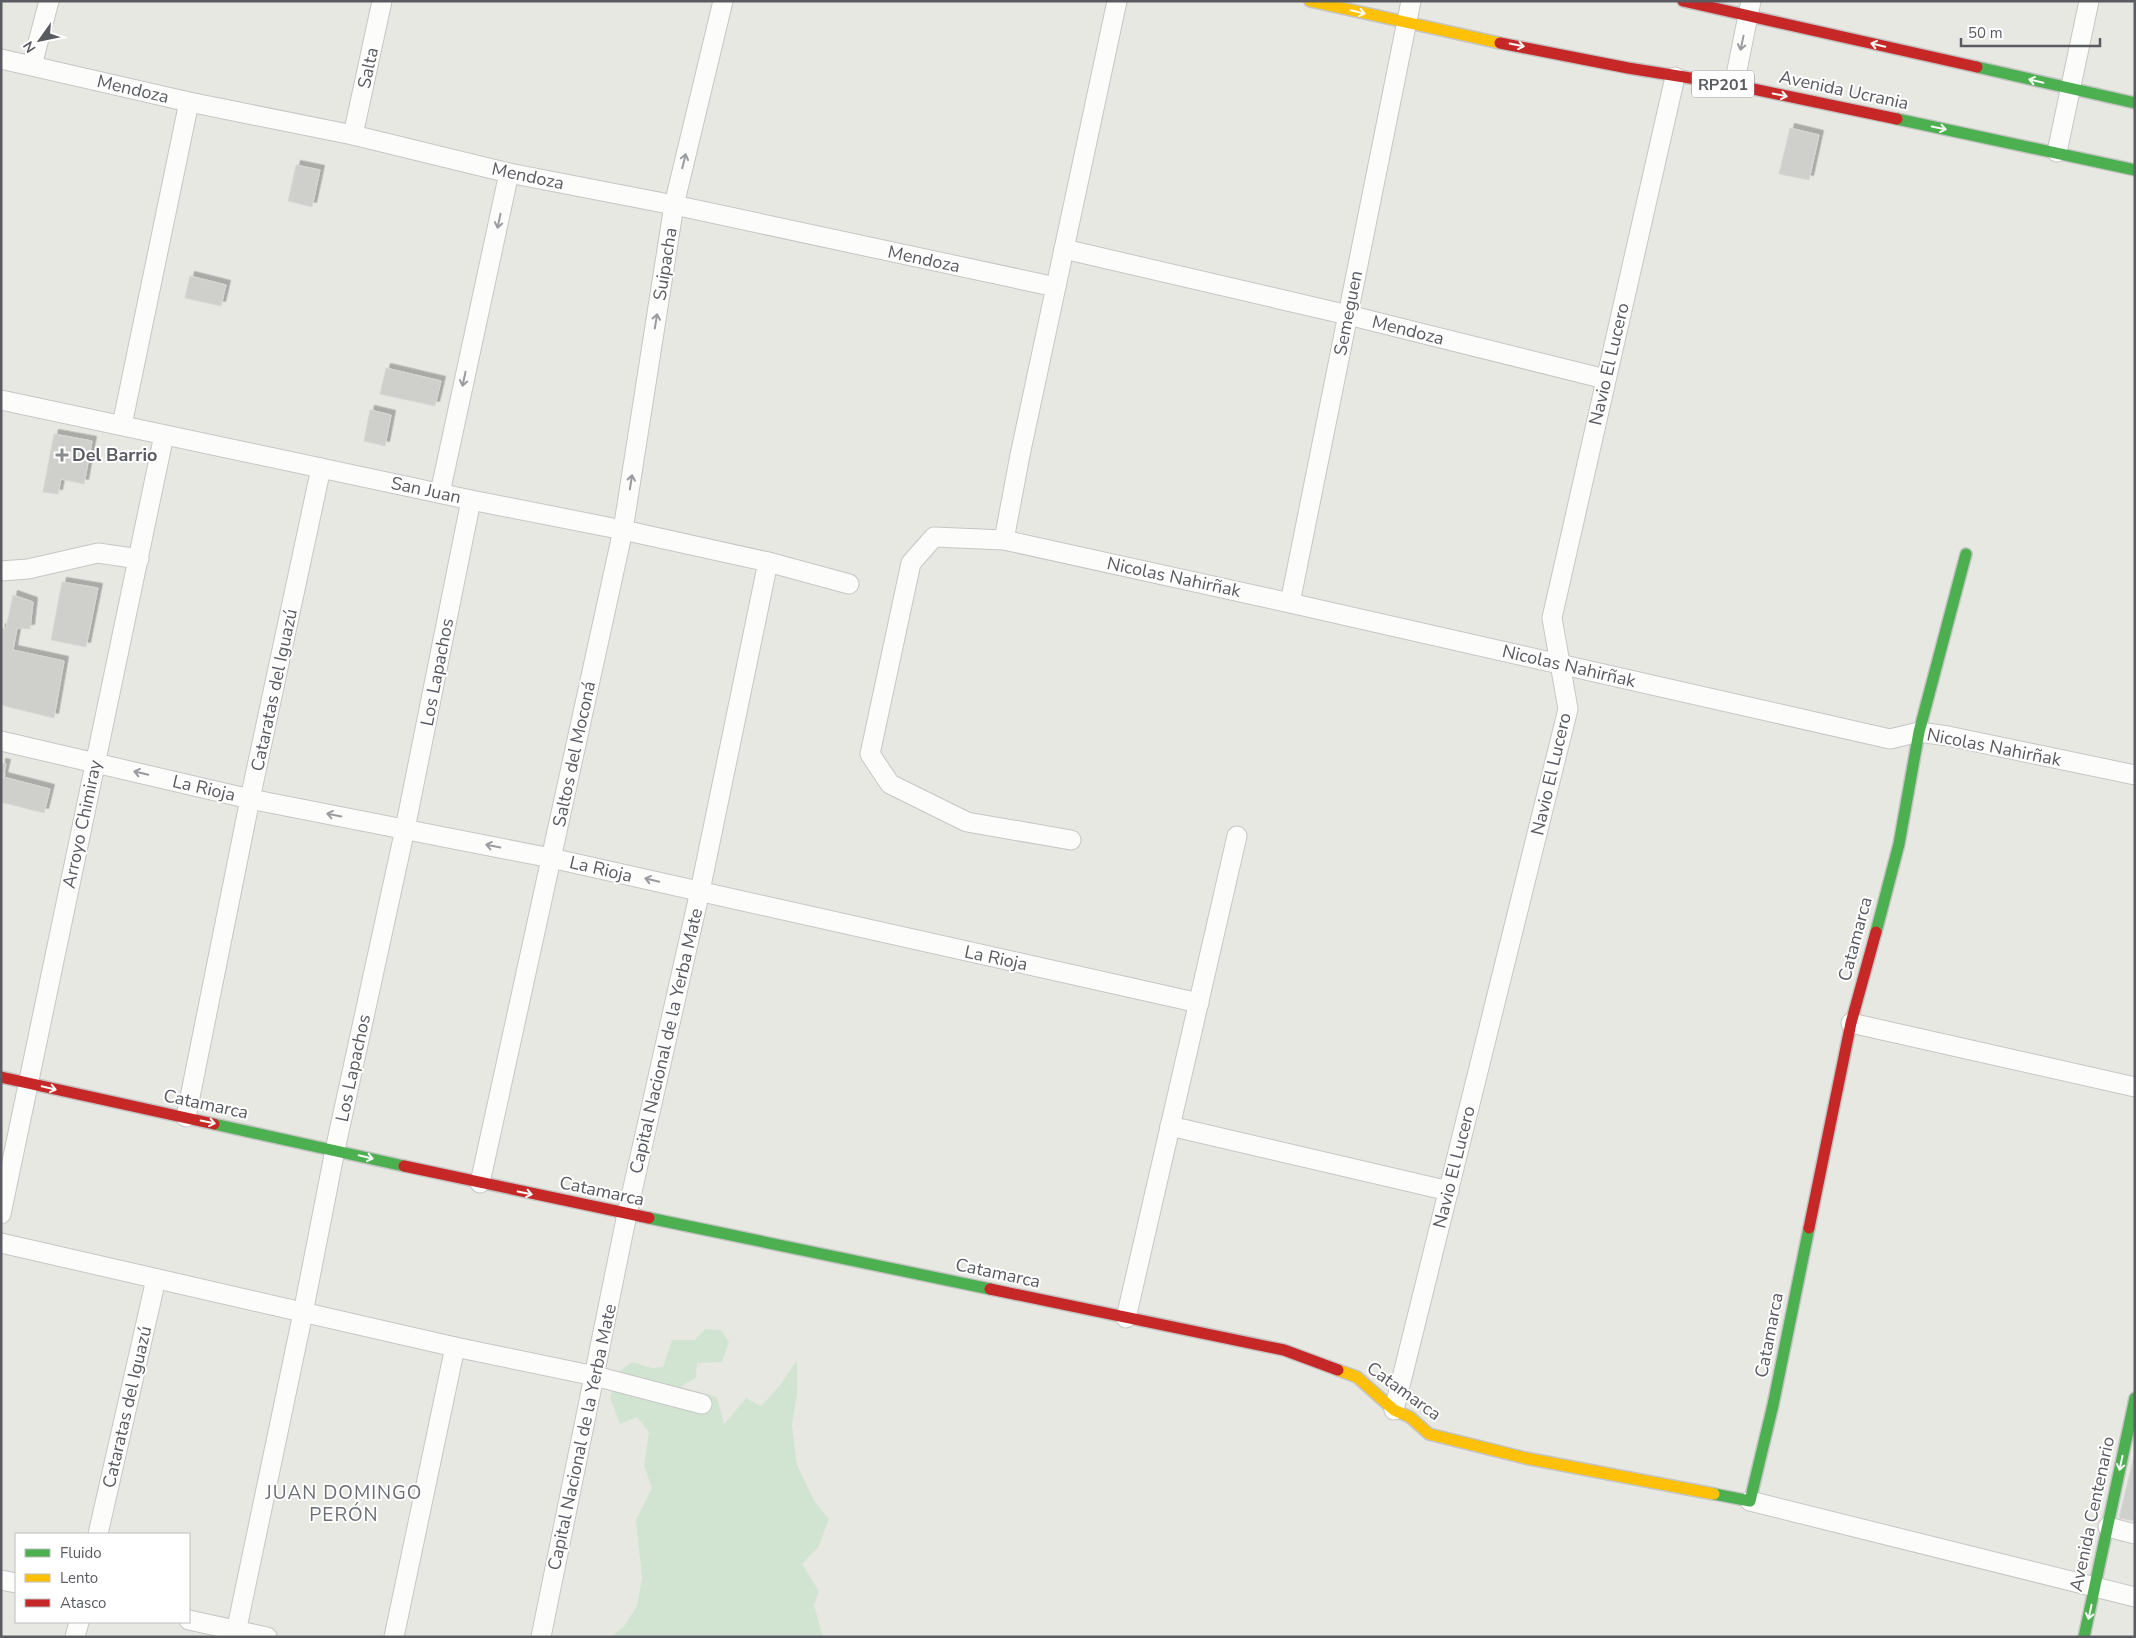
<svg xmlns="http://www.w3.org/2000/svg" width="2136" height="1638" font-family="'Nunito Sans',sans-serif">
<defs>
<filter id="shadow"><feDropShadow dx="4.5" dy="-4.5" stdDeviation="0" flood-color="#0004"/></filter>
</defs>
<rect width="100%" height="100%" fill="#e8e8e3"/>
<polygon fill="#d1e4d2" points="705,1329 721,1330 729,1342 722,1362 697,1363 696,1378 680,1387 717,1397 724,1424 746,1398 761,1406 781,1384 797,1360 797,1394 792,1425 797,1465 815,1502 829,1519 819,1546 802,1564 819,1591 814,1605 823,1637 611,1637 624,1626 637,1606 642,1578 636,1520 652,1488 644,1466 649,1432 637,1417 620,1424 610,1397 621,1370 632,1362 652,1368 663,1367 672,1340 695,1340"/>
<g fill="#cfcfcc" stroke="#d8d7d2" filter="url(#shadow)">
<polygon points="1790,128 1819,135 1809,180 1779,174"/>
<polygon points="296,165 320,170 312,207 288,201"/>
<polygon points="190,276 226,285 221,306 185,298"/>
<polygon points="386,368 441,381 435,406 380,394"/>
<polygon points="370,410 391,415 385,446 364,441"/>
<polygon points="54,434 92,441 84,484 61,479 58,494 43,492"/>
<polygon points="62,582 98,588 86,647 51,640"/>
<polygon points="13,595 33,602 30,629 17,628 13,650 64,661 54,718 1,705 1,628 6,629"/>
<polygon points="1,763 6,764 3,777 50,789 44,813 1,802"/>
<polygon points="2135,1452 2135,1521 2119,1518"/>
</g>
<g fill="none" stroke-linecap="round" stroke-linejoin="round">
<defs>
<g id="street">
<polyline points="1,59 189,102 353,135 509,173 674,205 1056,287"/>
<polyline points="32,65 49,1"/>
<polyline points="1734,85 1751,1"/>
<polyline points="353,135 382,1"/>
<polyline points="2057,152 2089,1"/>
<polyline points="1064,249 1348,315 1605,379"/>
<polyline points="1,400 471,500 623,530 768,562 849,584"/>
<polyline points="122,425 189,102"/>
<polyline points="440,493 509,173"/>
<polyline points="1004,540 1020,455 1117,1"/>
<polyline points="1,571 28,569 98,553 139,559"/>
<polyline points="1290,603 1411,1"/>
<polyline points="1,741 250,799 551,858 1199,1003"/>
<polyline points="1071,840 967,822 890,784 870,754 911,563 934,537 1004,540 1290,603 1890,739 1919,732 1948,736 2135,775"/>
<polyline points="1851,1023 2135,1087"/>
<polyline points="186,1117 250,799 321,468"/>
<polyline points="1170,1126 1449,1191"/>
<polyline points="480,1183 623,530 674,205 723,1"/>
<polyline points="1,1214 164,435"/>
<polyline points="1,1243 455,1347 595,1376 702,1404"/>
<polyline points="1126,1318 1237,836"/>
<polyline points="1394,1410 1568,709 1552,618 1675,77"/>
<polyline points="1750,1501 2135,1597"/>
<polyline points="2108,1527 2135,1534"/>
<polyline points="98,1534 156,1279"/>
<polyline points="1,1580 16,1583"/>
<polyline points="189,1620 267,1637"/>
<polyline points="75,1637 79,1622"/>
<polyline points="235,1637 303,1313 335,1150 405,829 471,500"/>
<polyline points="394,1637 455,1347"/>
<polyline points="541,1637 627,1214 700,891 768,562"/>
</g>
<g id="fast">
<polyline points="1977,67 2135,103"/>
<polyline points="1897,119 2135,170"/>
<polyline points="1876,932 1899,844 1919,732 1966,554"/>
<polyline points="214,1124 404,1166"/>
<polyline points="649,1218 990,1289"/>
<polyline points="1714,1494 1750,1501 1773,1405 1809,1228"/>
<polyline points="2084,1637 2135,1398"/>
</g>
<g id="slow">
<polyline points="1310,1 1500,43"/>
<polyline points="1338,1370 1357,1377 1394,1410 1410,1417 1429,1434 1525,1458 1714,1494"/>
</g>
<g id="jam">
<polyline points="1683,1 1977,67"/>
<polyline points="1500,43 1628,68 1734,85 1897,119"/>
<polyline points="1,1077 214,1124"/>
<polyline points="404,1166 649,1218"/>
<polyline points="1809,1228 1851,1023 1876,932"/>
<polyline points="990,1289 1284,1350 1338,1370"/>
</g>
</defs>
<use href="#street" stroke="#c6c6c5" stroke-width="21"/>
<use href="#fast" stroke="#c4c4c4" stroke-width="14"/>
<use href="#slow" stroke="#c4c4c4" stroke-width="14"/>
<use href="#jam" stroke="#c4c4c4" stroke-width="14"/>
<use href="#street" stroke="#fcfcfb" stroke-width="19"/>
<use href="#fast" stroke="#4caf50" stroke-width="11"/>
<use href="#slow" stroke="#ffc107" stroke-width="11"/>
<use href="#jam" stroke="#c62828" stroke-width="11"/>
</g>
<defs><path id="oneway-shaft" d="M-6 0H5M1.5-3L5.5 0L1.5 3" fill="none" stroke-width="1.6" stroke-linecap="round" stroke-linejoin="round" transform="scale(1.25)"/></defs>
<g stroke="#f6fbf6">
<use href="#oneway-shaft" transform="translate(1358 12) rotate(13)"/>
<use href="#oneway-shaft" transform="translate(1517 45) rotate(11)"/>
<use href="#oneway-shaft" transform="translate(1878 45) rotate(-167)"/>
<use href="#oneway-shaft" transform="translate(2036 81) rotate(-167)"/>
<use href="#oneway-shaft" transform="translate(1780 95) rotate(12)"/>
<use href="#oneway-shaft" transform="translate(1939 128) rotate(12)"/>
<use href="#oneway-shaft" transform="translate(49 1088) rotate(13)"/>
<use href="#oneway-shaft" transform="translate(208 1122) rotate(12)"/>
<use href="#oneway-shaft" transform="translate(366 1157) rotate(13)"/>
<use href="#oneway-shaft" transform="translate(525 1193) rotate(12)"/>
<use href="#oneway-shaft" transform="translate(2121 1463) rotate(102)"/>
<use href="#oneway-shaft" transform="translate(2090 1612) rotate(102)"/>
</g>
<g stroke="#9a9b9e">
<use href="#oneway-shaft" transform="translate(1742 43) rotate(102)"/>
<use href="#oneway-shaft" transform="translate(684 161) rotate(-76)"/>
<use href="#oneway-shaft" transform="translate(499 221) rotate(102)"/>
<use href="#oneway-shaft" transform="translate(656 321) rotate(-81)"/>
<use href="#oneway-shaft" transform="translate(464 379) rotate(102)"/>
<use href="#oneway-shaft" transform="translate(631 482) rotate(-81)"/>
<use href="#oneway-shaft" transform="translate(141 773) rotate(-167)"/>
<use href="#oneway-shaft" transform="translate(334 815) rotate(-169)"/>
<use href="#oneway-shaft" transform="translate(493 846) rotate(-169)"/>
<use href="#oneway-shaft" transform="translate(652 880) rotate(-167)"/>
</g>
<path fill="#8b8c8e" stroke="#fff" stroke-width="2" d="M59.5 447.5h5v5h5v5h-5v5h-5v-5h-5v-5h5z"/>
<g text-anchor="middle" stroke-width="4" stroke-linejoin="round" paint-order="stroke">
<rect fill="#fff" stroke="#8b8c90" stroke-width="1" x="1692" y="70.5" width="62" height="27" rx="4"/>
<g font-size="16" font-weight="bold" fill="#595b60">
<text x="1723" y="90">RP201</text>
</g>
<g font-size="18" fill="#595b60" stroke="#fff">
<text transform="translate(368 68) rotate(-78)" y="6">Salta</text>
<text transform="translate(133 89) rotate(13)" y="6">Mendoza</text>
<text transform="translate(1844 90) rotate(12)" y="6">Avenida Ucrania</text>
<text transform="translate(528 176) rotate(12)" y="6">Mendoza</text>
<text transform="translate(924 259) rotate(12)" y="6">Mendoza</text>
<text transform="translate(665 264) rotate(-81)" y="6">Suipacha</text>
<text transform="translate(1348 313) rotate(-79)" y="6">Semeguen</text>
<text transform="translate(1408 330) rotate(14)" y="6">Mendoza</text>
<text transform="translate(1609 364) rotate(-77)" y="6">Navio El Lucero</text>
<text transform="translate(426 490) rotate(12)" y="6">San Juan</text>
<text transform="translate(1174 577) rotate(12)" y="6">Nicolas Nahirñak</text>
<text transform="translate(1569 666) rotate(13)" y="6">Nicolas Nahirñak</text>
<text transform="translate(437 672) rotate(-79)" y="6">Los Lapachos</text>
<text transform="translate(274 690) rotate(-78)" y="6">Cataratas del Iguazú</text>
<text transform="translate(1994 747) rotate(11)" y="6">Nicolas Nahirñak</text>
<text transform="translate(574 754) rotate(-78)" y="6">Saltos del Moconá</text>
<text transform="translate(1551 774) rotate(-77)" y="6">Navio El Lucero</text>
<text transform="translate(204 788) rotate(13)" y="6">La Rioja</text>
<text transform="translate(82 824) rotate(-78)" y="6">Arroyo Chimiray</text>
<text transform="translate(601 869) rotate(13)" y="6">La Rioja</text>
<text transform="translate(1855 939) rotate(-75)" y="6">Catamarca</text>
<text transform="translate(996 958) rotate(12)" y="6">La Rioja</text>
<text transform="translate(666 1041) rotate(-77)" y="6">Capital Nacional de la Yerba Mate</text>
<text transform="translate(353 1068) rotate(-78)" y="6">Los Lapachos</text>
<text transform="translate(206 1104) rotate(12)" y="6">Catamarca</text>
<text transform="translate(1454 1167) rotate(-76)" y="6">Navio El Lucero</text>
<text transform="translate(602 1191) rotate(12)" y="6">Catamarca</text>
<text transform="translate(998 1273) rotate(12)" y="6">Catamarca</text>
<text transform="translate(1769 1335) rotate(-79)" y="6">Catamarca</text>
<text transform="translate(1404 1391) rotate(36)" y="6">Catamarca</text>
<text transform="translate(127 1407) rotate(-77)" y="6">Cataratas del Iguazú</text>
<text transform="translate(582 1437) rotate(-78)" y="6">Capital Nacional de la Yerba Mate</text>
<text transform="translate(2092 1514) rotate(-78)" y="6">Avenida Centenario</text>
</g>
<g font-size="18" font-weight="bold" fill="#595b60" stroke="#fff" text-anchor="start">
<text x="72" y="461">Del Barrio</text>
</g>
<g font-size="19" letter-spacing="1" fill="#6a6d72" stroke="#fff">
<text x="344" y="1499">JUAN DOMINGO<tspan x="344" dy="22">PERÓN</tspan></text>
</g>
</g>
<rect width="2136" height="1638" fill="none" stroke="#595b60" stroke-width="5"/>
<rect x="15" y="1533" width="175" height="90" fill="#ffffff" stroke="#bdbdbf"/>
<rect x="25" y="1549" width="25" height="8" fill="#4caf50" stroke="#bdbdbf"/>
<text x="60" y="1558" font-size="15" fill="#595b60">Fluido</text>
<rect x="25" y="1574" width="25" height="8" fill="#ffc107" stroke="#bdbdbf"/>
<text x="60" y="1583" font-size="15" fill="#595b60">Lento</text>
<rect x="25" y="1599" width="25" height="8" fill="#c62828" stroke="#bdbdbf"/>
<text x="60" y="1608" font-size="15" fill="#595b60">Atasco</text>
<g transform="translate(40 40) rotate(237)" stroke="#ffffff" stroke-width="4" paint-order="stroke">
<path d="M0-4L9 19L0 12L-9 19Z" fill="#595b60"/>
<text y="-8" font-size="14" font-weight="bold" text-anchor="middle" fill="#595b60">N</text>
</g>
<path d="M1961 38v8h139v-8" fill="none" stroke="#595b60" stroke-width="2.5"/>
<text x="1968" y="38" font-size="15" fill="#595b60" stroke="#ffffff" stroke-width="4" paint-order="stroke">50 m</text>
</svg>
